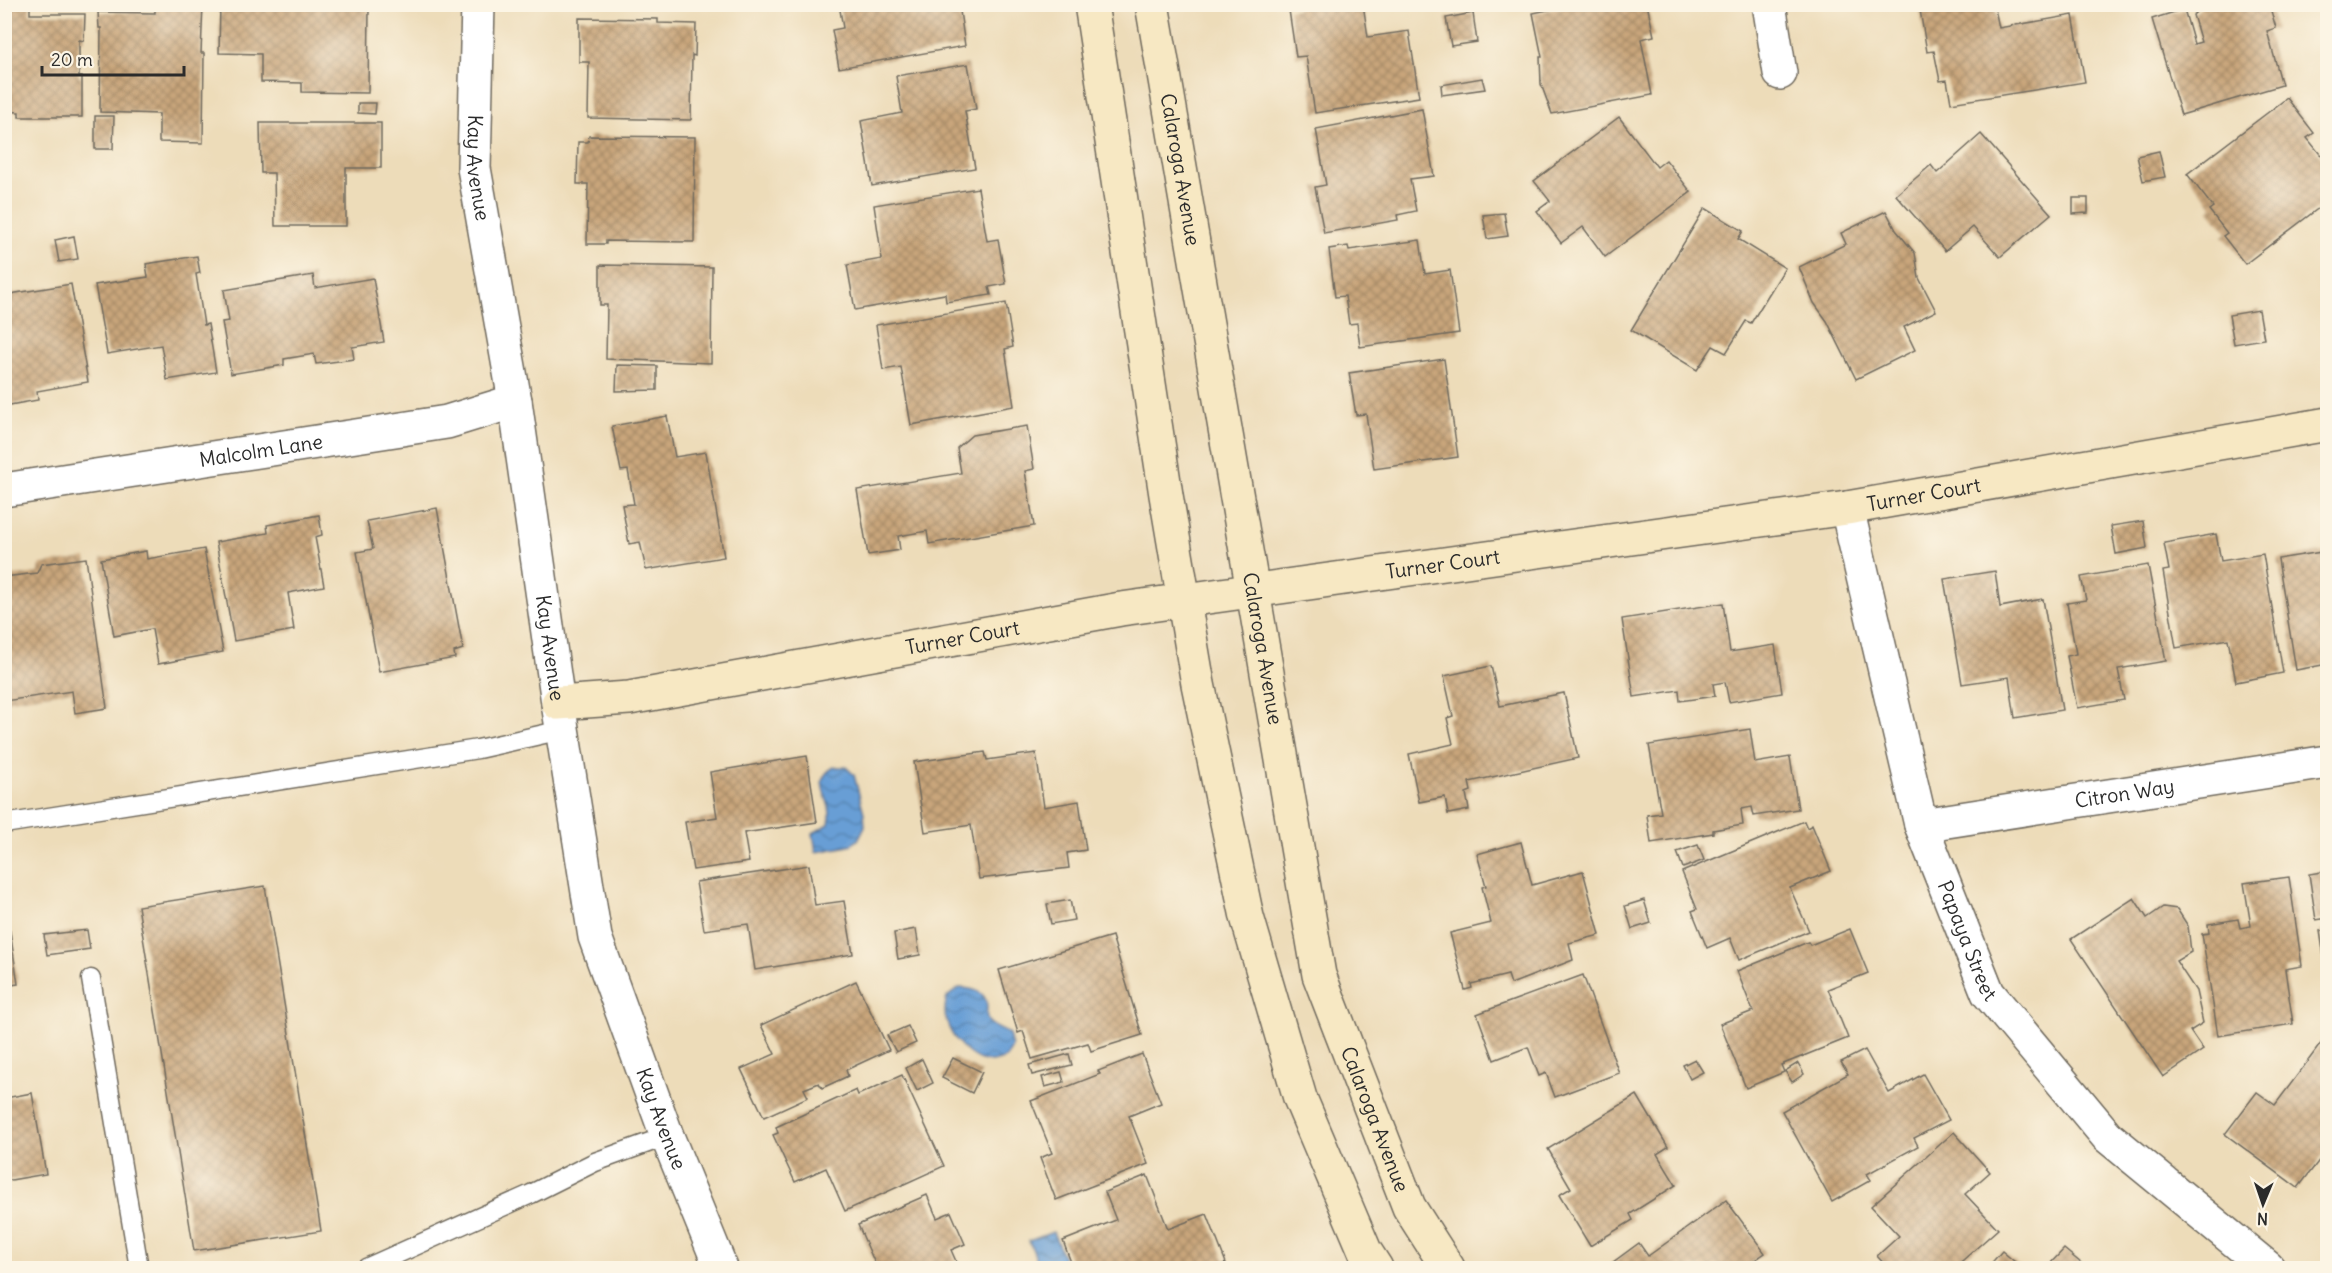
<svg xmlns="http://www.w3.org/2000/svg" width="2332" height="1273" font-family="Delius,sans-serif">
<defs>
<pattern id="water-waves" width="16" height="10" patternUnits="userSpaceOnUse" patternTransform="scale(1.5)"><rect width="16" height="10" fill="#679ed5"/><path d="M0 5q4-4 8 0t8 0" fill="none" stroke="#5581ad"/></pattern>
<pattern id="building-cross-hatch" width="8" height="8" patternUnits="userSpaceOnUse" patternTransform="scale(1.5)"><rect width="8" height="8" fill="#c9a67b"/><path d="M0 0l8 8M0 8l8-8" fill="none" stroke="#a38765"/></pattern>
</defs>
<rect width="100%" height="100%" fill="#fcf5e5"/>
<filter id="ink" filterUnits="userSpaceOnUse"><feTurbulence type="fractalNoise" baseFrequency=".0167" numOctaves="2"/><feDisplacementMap in="SourceGraphic" scale="12" xChannelSelector="R" yChannelSelector="G"/><feConvolveMatrix kernelMatrix="1 2 1 2 8 2 1 2 1" color-interpolation-filters="sRGB"/></filter>
<filter id="wash" filterUnits="userSpaceOnUse"><feTurbulence type="fractalNoise" baseFrequency=".008" numOctaves="4" result="noise"/><feDisplacementMap in="SourceGraphic" scale="24" xChannelSelector="R" yChannelSelector="G"/><feGaussianBlur stdDeviation="1.35" result="paint"/><feColorMatrix in="noise" values="0 0 0 0 0 0 0 0 0 0 0 0 0 0 0 0 0 1.4 0 .05"/><feComposite in="paint" operator="in"/></filter>
<g filter="url(#wash)">
<rect width="100%" height="100%" fill="#eddcb9"/>
<g fill="url(#water-waves)" stroke="#496480" stroke-width="1.5">
<path d="M834 767H846L854 775 864 813 865 826 858 840 849 846 816 852 813 833 829 824C836 799 807 783 834 767Z"/>
<path d="M959 988C972 988 987 991 987 1007 987 1013 985 1016 988 1021 992 1027 1003 1030 1009 1034L1012 1047 1006 1058C1002 1059 996 1062 992 1062 969 1062 946 1033 945 1012 945 1007 946 1001 947 997Z"/>
<polygon points="1053,1232 1068,1268 1040,1268 1029,1241"/>
</g>
<g id="blocks">
<g fill="url(#building-cross-hatch)">
<polygon points="4,4 30,4 30,14 85,14 84,41 79,40 79,77 82,77 82,117 19,117 19,112 4,111"/>
<polygon points="155,4 203,4 201,53 204,53 203,143 159,142 159,114 100,112 101,28 99,28 98,12 155,13"/>
<polygon points="220,4 300,6 300,4 338,4 338,7 369,7 368,93 302,92 302,83 261,82 261,54 219,53"/>
<polygon points="839,4 959,4 965,46 839,68 832,30 843,28"/>
<polygon points="1323,4 1363,4 1368,37 1409,31 1419,97 1315,113 1306,56 1296,57 1289,10"/>
<polygon points="1577,4 1647,4 1654,36 1641,39 1652,95 1552,114 1541,84 1540,57 1542,57 1533,13"/>
<polygon points="1919,4 1994,4 1999,28 2073,15 2085,82 1951,103 1947,80 1940,81 1934,51 1927,52"/>
<polygon points="2205,4 2269,4 2276,28 2267,31 2282,85 2181,115 2152,19 2184,9 2194,44 2201,42 2193,15"/>
<polygon points="1473,13 1477,42 1451,46 1446,18"/>
<polygon points="579,18 658,19 658,23 696,24 695,56 692,55 691,120 588,118 589,62 579,62"/>
<polygon points="968,64 976,109 965,111 975,168 872,186 861,121 902,113 896,76"/>
<polygon points="1482,78 1485,89 1442,95 1441,85"/>
<polygon points="2287,98 2314,133 2307,138 2328,164 2328,201 2245,264 2223,236 2227,233 2209,210 2213,207 2187,174"/>
<polygon points="358,103 376,103 375,114 358,113"/>
<polygon points="1422,109 1434,176 1410,179 1416,211 1397,215 1398,220 1324,233 1315,187 1326,185 1316,129"/>
<polygon points="95,116 114,116 113,149 95,149"/>
<polygon points="1619,117 1657,167 1666,160 1691,192 1605,257 1583,227 1561,243 1537,211 1550,201 1534,181"/>
<polygon points="260,123 381,123 381,168 346,168 346,226 275,226 274,173 261,173"/>
<polygon points="1981,134 2051,214 2000,257 1973,227 1945,251 1896,195 1931,165 1937,173"/>
<polygon points="589,136 695,137 694,242 606,241 606,244 587,244 588,184 577,184 578,142 588,142"/>
<polygon points="2159,151 2165,177 2143,181 2137,156"/>
<polygon points="978,188 987,241 998,239 1006,284 989,287 991,295 946,302 945,294 855,310 847,265 882,259 874,205"/>
<polygon points="2073,198 2088,198 2088,213 2073,214"/>
<polygon points="1705,208 1743,231 1738,239 1785,268 1751,323 1746,321 1726,353 1713,346 1697,370 1631,330"/>
<polygon points="1886,211 1896,230 1915,253 1919,278 1936,311 1904,327 1915,350 1856,379 1827,321 1814,303 1799,267 1846,244 1841,233"/>
<polygon points="1504,213 1508,236 1487,239 1483,215"/>
<polygon points="74,236 78,259 59,262 55,240"/>
<polygon points="1420,240 1425,274 1450,270 1459,333 1360,347 1357,323 1349,324 1345,296 1335,297 1329,249 1348,246 1349,250"/>
<polygon points="197,256 200,273 196,274 204,325 208,324 216,372 167,380 161,345 107,354 95,285 148,277 146,264"/>
<polygon points="600,265 712,267 711,363 606,359 607,305 600,305"/>
<polygon points="313,275 315,288 373,278 384,342 352,347 354,359 316,364 314,354 284,359 284,365 231,374 222,322 229,321 224,290"/>
<polygon points="71,284 88,382 37,391 38,400 4,406 4,295"/>
<polygon points="1006,303 1013,347 1005,349 1014,406 911,425 901,367 883,370 876,325"/>
<polygon points="2259,310 2264,339 2234,344 2229,315"/>
<polygon points="1444,359 1458,457 1374,469 1366,414 1356,415 1349,373"/>
<polygon points="617,365 657,366 657,390 616,391"/>
<polygon points="667,416 675,457 706,452 724,557 646,570 640,542 629,544 622,505 634,504 628,470 621,471 612,426"/>
<polygon points="1027,426 1034,469 1025,471 1034,526 929,544 927,531 898,536 900,550 868,555 857,490 961,473 957,448 972,435"/>
<polygon points="437,508 463,649 454,652 455,658 379,672 357,552 373,549 367,521"/>
<polygon points="319,515 322,535 315,537 324,586 288,593 294,630 234,641 216,542 268,533 267,525"/>
<polygon points="2143,521 2147,548 2116,554 2111,526"/>
<polygon points="2216,534 2221,561 2263,554 2283,673 2236,682 2228,639 2176,648 2163,571 2169,570 2164,543"/>
<polygon points="204,549 223,652 158,664 152,629 114,636 101,559 146,551 147,559"/>
<polygon points="2328,551 2328,664 2296,670 2278,559"/>
<polygon points="86,558 107,708 75,713 72,691 5,701 4,577 37,573 41,564"/>
<polygon points="2148,565 2166,661 2118,669 2124,700 2077,708 2067,656 2076,654 2067,603 2086,600 2081,577"/>
<polygon points="1995,571 2000,607 2043,599 2062,710 2015,718 2009,677 1962,684 1944,579"/>
<polygon points="1723,603 1730,652 1775,645 1782,693 1729,702 1725,682 1713,684 1715,696 1680,701 1679,690 1634,697 1622,619"/>
<polygon points="1491,666 1500,706 1564,693 1578,758 1469,782 1471,791 1466,793 1469,810 1448,814 1445,797 1419,802 1409,754 1453,744 1447,718 1453,716 1444,676"/>
<polygon points="1750,729 1755,763 1790,757 1798,809 1754,816 1752,807 1741,809 1743,825 1713,830 1713,833 1651,843 1647,815 1661,813 1649,745"/>
<polygon points="985,752 987,760 1036,753 1044,807 1079,801 1086,850 1067,853 1069,868 979,879 971,825 925,832 914,762"/>
<polygon points="807,756 817,822 744,833 749,862 693,870 685,822 717,817 710,772"/>
<polygon points="1804,821 1807,828 1812,825 1831,871 1790,888 1809,931 1739,960 1730,938 1707,948 1692,911 1697,909 1682,872"/>
<polygon points="1521,842 1532,885 1583,871 1600,935 1569,943 1573,960 1511,984 1508,975 1471,984 1472,988 1465,990 1450,933 1491,923 1482,887 1486,886 1477,854"/>
<polygon points="1698,845 1704,860 1683,868 1677,852"/>
<polygon points="809,865 815,905 844,901 853,954 755,970 748,924 704,930 696,882"/>
<polygon points="2328,871 2328,918 2316,920 2309,874"/>
<polygon points="2289,877 2302,966 2285,969 2293,1024 2218,1036 2202,934 2209,933 2208,924 2238,919 2240,928 2251,926 2244,883"/>
<polygon points="265,886 321,1231 194,1251 138,906"/>
<polygon points="2134,898 2147,918 2163,907 2177,909 2188,926 2191,952 2176,961 2196,991 2203,1023 2190,1031 2203,1050 2163,1077 2071,939"/>
<polygon points="1070,900 1074,920 1051,924 1047,904"/>
<polygon points="1644,900 1651,923 1632,929 1625,906"/>
<polygon points="916,929 920,955 898,959 894,933"/>
<polygon points="1850,929 1868,973 1828,989 1848,1038 1781,1065 1784,1072 1746,1088 1720,1024 1753,1011 1737,971 1808,942 1810,945"/>
<polygon points="87,930 90,949 47,955 44,935"/>
<polygon points="2328,930 2328,969 2326,970 2320,931"/>
<polygon points="10,931 18,984 4,986 4,932"/>
<polygon points="1112,936 1142,1035 1091,1051 1088,1043 1032,1059 1023,1031 1018,1033 999,970"/>
<polygon points="1583,975 1619,1073 1555,1097 1546,1073 1539,1076 1528,1047 1494,1060 1477,1014"/>
<polygon points="856,981 889,1050 846,1070 848,1076 822,1088 819,1083 804,1089 808,1097 764,1117 741,1069 775,1054 761,1025"/>
<polygon points="908,1026 916,1043 896,1052 887,1035"/>
<polygon points="2328,1034 2328,1157 2324,1154 2298,1188 2225,1134 2257,1092 2275,1105"/>
<polygon points="1865,1050 1889,1093 1923,1074 1949,1120 1914,1138 1918,1146 1867,1174 1871,1180 1832,1202 1782,1111 1848,1074 1841,1062"/>
<polygon points="1069,1054 1072,1065 1032,1075 1029,1065"/>
<polygon points="1142,1054 1161,1103 1129,1116 1148,1164 1056,1200 1040,1158 1052,1153 1031,1101 1100,1074 1098,1071"/>
<polygon points="953,1058 982,1072 972,1093 942,1078"/>
<polygon points="922,1059 933,1083 917,1091 906,1068"/>
<polygon points="1695,1059 1703,1072 1690,1079 1683,1065"/>
<polygon points="1798,1063 1804,1074 1792,1082 1785,1071"/>
<polygon points="1061,1072 1064,1082 1045,1087 1042,1077"/>
<polygon points="902,1075 944,1166 845,1211 826,1168 795,1182 773,1135 778,1133 776,1127 856,1090 858,1095"/>
<polygon points="32,1093 46,1174 5,1181 5,1098"/>
<polygon points="1637,1095 1668,1147 1657,1154 1676,1185 1630,1214 1633,1220 1590,1246 1559,1195 1571,1188 1548,1149"/>
<polygon points="1954,1132 1990,1172 1965,1194 1998,1229 1954,1268 1888,1268 1877,1256 1899,1236 1871,1206"/>
<polygon points="1147,1175 1168,1229 1207,1214 1226,1263 1212,1268 1073,1268 1063,1241 1116,1220 1105,1192"/>
<polygon points="927,1195 937,1218 951,1212 965,1244 951,1250 959,1268 877,1268 858,1225"/>
<polygon points="1726,1200 1765,1253 1743,1268 1605,1268 1639,1243 1648,1256"/>
<polygon points="2064,1249 2087,1268 2046,1268"/>
<polygon points="2002,1251 2022,1268 1987,1268"/>
</g>
</g>
</g>
<g filter="url(#ink)">
<use href="#blocks" fill-opacity="0" stroke="#6f695d" stroke-width="1.5"/>
<g fill="none" stroke-linecap="round" stroke-linejoin="round">
<defs>
<g id="lane">
<polyline points="4,824 478,749 562,730"/>
<polyline points="91,979 139,1268"/>
<polyline points="366,1268 531,1194 595,1162 667,1136"/>
</g>
<g id="street">
<path id="s1" d="M478 4 474 168 515 401 558 703 595 937 667 1136 721 1268"/>
<polyline points="1769,4 1780,73"/>
<path id="s2" d="M4 490 447 422 515 401"/>
<path id="s3" d="M1847 508 1921 825 1988 993 2107 1136 2268 1268"/>
<path id="s4" d="M1921 825 2328 762"/>
</g>
<g id="secondary">
<polyline points="1091,4 1166,495 1198,684 1247,917 1300,1098 1365,1251 1376,1268"/>
<path id="s5" d="M1152 4 1319 975 1409 1207 1448 1268"/>
<path id="s6" d="M558 703 629 698 1121 609 1847 508 2328 424"/>
</g>
</defs>
<use href="#lane" stroke="#6f695d" stroke-width="21"/>
<use href="#street" stroke="#6f695d" stroke-width="36"/>
<use href="#secondary" stroke="#6f695d" stroke-width="36"/>
<use href="#lane" stroke="#fff" stroke-width="18"/>
<use href="#street" stroke="#fff" stroke-width="33"/>
<use href="#secondary" stroke="#f7e8c3" stroke-width="33"/>
</g>
</g>
<g text-anchor="middle" stroke-width="6" stroke-linejoin="round" paint-order="stroke">
<g font-size="20" fill="#2b2b2b" stroke="#fcf5e5">
<text dy="7" stroke="none"><textPath href="#s1" startOffset="164">Kay Avenue</textPath></text>
<text dy="7" stroke="none"><textPath href="#s5" startOffset="168">Calaroga Avenue</textPath></text>
<text dy="7" stroke="none"><textPath href="#s2" startOffset="260">Malcolm Lane</textPath></text>
<text dy="7" stroke="none"><textPath href="#s6" startOffset="1382">Turner Court</textPath></text>
<text dy="7" stroke="none"><textPath href="#s6" startOffset="896">Turner Court</textPath></text>
<text dy="7" stroke="none"><textPath href="#s6" startOffset="410">Turner Court</textPath></text>
<text dy="7" stroke="none"><textPath href="#s1" startOffset="650">Kay Avenue</textPath></text>
<text dy="7" stroke="none"><textPath href="#s5" startOffset="654">Calaroga Avenue</textPath></text>
<text dy="7" stroke="none"><textPath href="#s4" startOffset="206">Citron Way</textPath></text>
<text dy="7" stroke="none"><textPath href="#s3" startOffset="450">Papaya Street</textPath></text>
<text dy="7" stroke="none"><textPath href="#s1" startOffset="1136">Kay Avenue</textPath></text>
<text dy="7" stroke="none"><textPath href="#s5" startOffset="1140">Calaroga Avenue</textPath></text>
</g>
</g>
<rect width="2332" height="1273" fill="none" stroke="#fcf5e5" stroke-width="24"/>
<g transform="translate(2263 1204) rotate(182)" stroke="#fcf5e5" stroke-width="4.5" paint-order="stroke">
<path d="M0-4.5L10 22L0 15L-10 22Z" fill="#2b2b2b"/>
<text y="-9" font-size="16" font-weight="bold" text-anchor="middle" fill="#2b2b2b">N</text>
</g>
<path d="M42 66v9h142v-9" fill="none" stroke="#2b2b2b" stroke-width="3"/>
<text x="51" y="66" font-size="18" fill="#2b2b2b" stroke="#fcf5e5" stroke-width="4.5" paint-order="stroke">20 m</text>
</svg>
